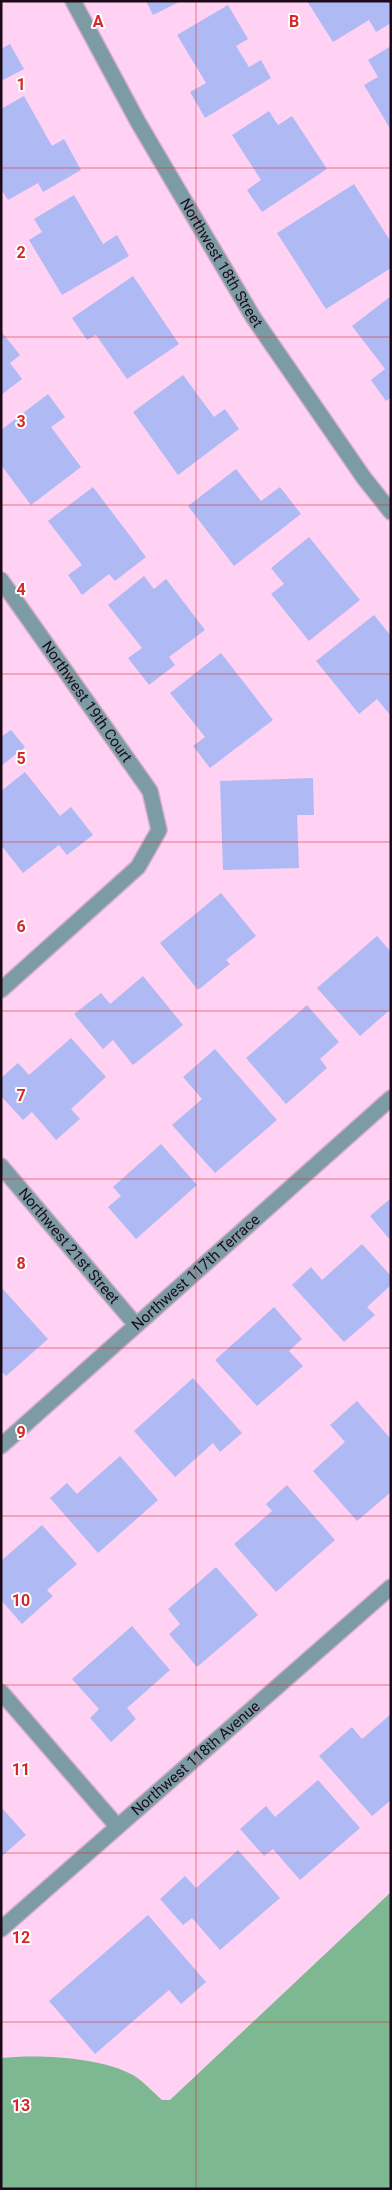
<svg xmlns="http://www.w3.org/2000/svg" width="392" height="2190" font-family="Roboto,sans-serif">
<rect width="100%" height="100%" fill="#ffd2f3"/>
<path fill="#7db892" d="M391 1892V2189H1V2058C37 2054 101 2057 133 2075 143 2081 153 2092 162 2100H170Z"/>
<g fill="#afbaf4">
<polygon points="146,1 181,1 153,15"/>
<polygon points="307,1 390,1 391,23 376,32 369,20 333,42"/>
<polygon points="228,5 248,39 236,46 249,67 261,60 271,78 205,118 190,92 206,83 177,35"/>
<polygon points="10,44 24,69 1,81 1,49"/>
<polygon points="391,46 391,130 364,85 378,77 368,60"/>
<polygon points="24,96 52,146 64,139 81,170 43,192 38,183 8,200 1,189 1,109"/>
<polygon points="269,111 278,125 292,116 327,169 262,212 247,190 261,180 232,135"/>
<polygon points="354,184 391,242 391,268 326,309 277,233"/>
<polygon points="74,195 103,244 117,235 129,256 62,295 29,240 42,232 34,219"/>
<polygon points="133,276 179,344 127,379 96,335 87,340 72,318"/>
<polygon points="391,296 391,397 386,401 371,380 385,369 352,326"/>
<polygon points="1,331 20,355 10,363 22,379 1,395"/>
<polygon points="183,375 214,417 225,409 239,429 178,475 133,412"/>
<polygon points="48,394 65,417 51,427 81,467 31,505 1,465 1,430"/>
<polygon points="236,469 261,501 280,487 301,514 234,566 188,506"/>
<polygon points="93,487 146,557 115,581 109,574 82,595 68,575 82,565 48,521"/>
<polygon points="309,537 360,600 309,641 271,594 284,584 271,568"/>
<polygon points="144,576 154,589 166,579 205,630 169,657 175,665 149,685 128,658 142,648 108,605"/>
<polygon points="374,615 391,636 391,716 377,699 359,714 316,661"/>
<polygon points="221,653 273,720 210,768 193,746 205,737 170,693"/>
<polygon points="11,730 25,747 1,766 1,737"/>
<polygon points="25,772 60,816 71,807 93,835 67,855 59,845 23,873 1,845 1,791"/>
<polygon points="313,778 314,815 297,815 299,868 223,870 220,781"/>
<polygon points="221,893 256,936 226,960 230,964 198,990 160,943"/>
<polygon points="377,936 391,952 391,1009 360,1036 317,988"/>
<polygon points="143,976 183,1025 133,1065 113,1040 103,1049 74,1014 101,993 110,1004"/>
<polygon points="307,1005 339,1042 320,1059 327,1068 286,1104 246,1058"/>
<polygon points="71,1038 106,1077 71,1109 80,1119 56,1140 32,1112 23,1120 1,1096 1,1078 18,1063 29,1075"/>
<polygon points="215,1049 277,1120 215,1173 172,1125 202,1099 183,1077"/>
<polygon points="161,1144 197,1185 136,1239 108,1207 121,1196 113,1187"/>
<polygon points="391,1198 391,1241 370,1216"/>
<polygon points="362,1244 391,1276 391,1285 367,1307 375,1315 344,1342 292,1285 311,1267 322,1280"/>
<polygon points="1,1287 48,1339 6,1376 1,1371"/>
<polygon points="274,1307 302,1339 289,1351 303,1366 257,1406 215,1360"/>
<polygon points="193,1378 242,1433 220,1452 213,1443 175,1477 134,1431"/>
<polygon points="357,1401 391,1439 391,1492 357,1521 313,1471 345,1442 330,1425"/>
<polygon points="120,1456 158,1500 98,1553 50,1498 67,1483 77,1494"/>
<polygon points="287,1485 335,1540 276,1592 234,1544 272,1511 266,1504"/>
<polygon points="42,1525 77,1564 47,1590 53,1596 22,1624 1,1600 1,1561"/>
<polygon points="216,1567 258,1615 197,1667 169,1634 180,1624 168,1609"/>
<polygon points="132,1626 170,1670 127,1708 136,1719 111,1742 90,1718 99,1709 72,1679"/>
<polygon points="391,1714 391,1800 372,1816 319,1756 352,1727 362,1739"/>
<polygon points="318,1780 360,1828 300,1880 273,1849 264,1856 240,1829 266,1806 275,1817"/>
<polygon points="1,1807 26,1835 1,1857"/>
<polygon points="238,1850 280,1898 220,1950 192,1918 183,1925 160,1899 185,1876 196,1888"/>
<polygon points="148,1915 206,1982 181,2004 169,1990 95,2054 49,2001"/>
</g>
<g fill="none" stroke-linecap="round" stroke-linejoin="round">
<defs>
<g id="street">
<path id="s1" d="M73 1 138 122 253 317 364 478 391 512"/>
<path id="s2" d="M1 580 150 791 159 830 138 867 1 990"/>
<path id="s3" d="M1 1166 136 1325"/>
<path id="s4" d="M1 1446 391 1098"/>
<polyline points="1,1692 117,1826"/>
<path id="s5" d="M1 1929 391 1587"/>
</g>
</defs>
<use href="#street" stroke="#d6aecc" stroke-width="18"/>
<use href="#street" stroke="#7c9ba4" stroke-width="15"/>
</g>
<path fill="none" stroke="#d62828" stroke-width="1" stroke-opacity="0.55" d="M196 1V2189M1 168H391M1 337H391M1 505H391M1 674H391M1 842H391M1 1011H391M1 1179H391M1 1348H391M1 1516H391M1 1685H391M1 1853H391M1 2022H391"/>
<g text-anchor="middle" stroke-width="4" stroke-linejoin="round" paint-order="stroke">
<g font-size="15" fill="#1c0a18" stroke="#fff">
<text dy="5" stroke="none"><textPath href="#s1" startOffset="301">Northwest 18th Street</textPath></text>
<text dy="5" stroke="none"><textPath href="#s2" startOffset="149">Northwest 19th Court</textPath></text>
<text dy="5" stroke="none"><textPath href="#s3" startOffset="105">Northwest 21st Street</textPath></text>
<text dy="5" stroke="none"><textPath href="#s4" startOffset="261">Northwest 117th Terrace</textPath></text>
<text dy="5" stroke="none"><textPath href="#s5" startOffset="259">Northwest 118th Avenue</textPath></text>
</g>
</g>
<g font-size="16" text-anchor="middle" font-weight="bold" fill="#d62828" stroke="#fff" stroke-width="4" stroke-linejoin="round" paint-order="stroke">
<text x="98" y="27">A</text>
<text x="294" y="27">B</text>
<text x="21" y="90">1</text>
<text x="21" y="258">2</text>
<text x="21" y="427">3</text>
<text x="21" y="595">4</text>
<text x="21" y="764">5</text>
<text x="21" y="932">6</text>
<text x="21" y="1101">7</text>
<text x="21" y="1269">8</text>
<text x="21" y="1438">9</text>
<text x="21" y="1606">10</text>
<text x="21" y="1775">11</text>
<text x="21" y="1943">12</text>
<text x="21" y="2111">13</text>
</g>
<rect width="392" height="2190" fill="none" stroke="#1c0a18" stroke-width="5"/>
</svg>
